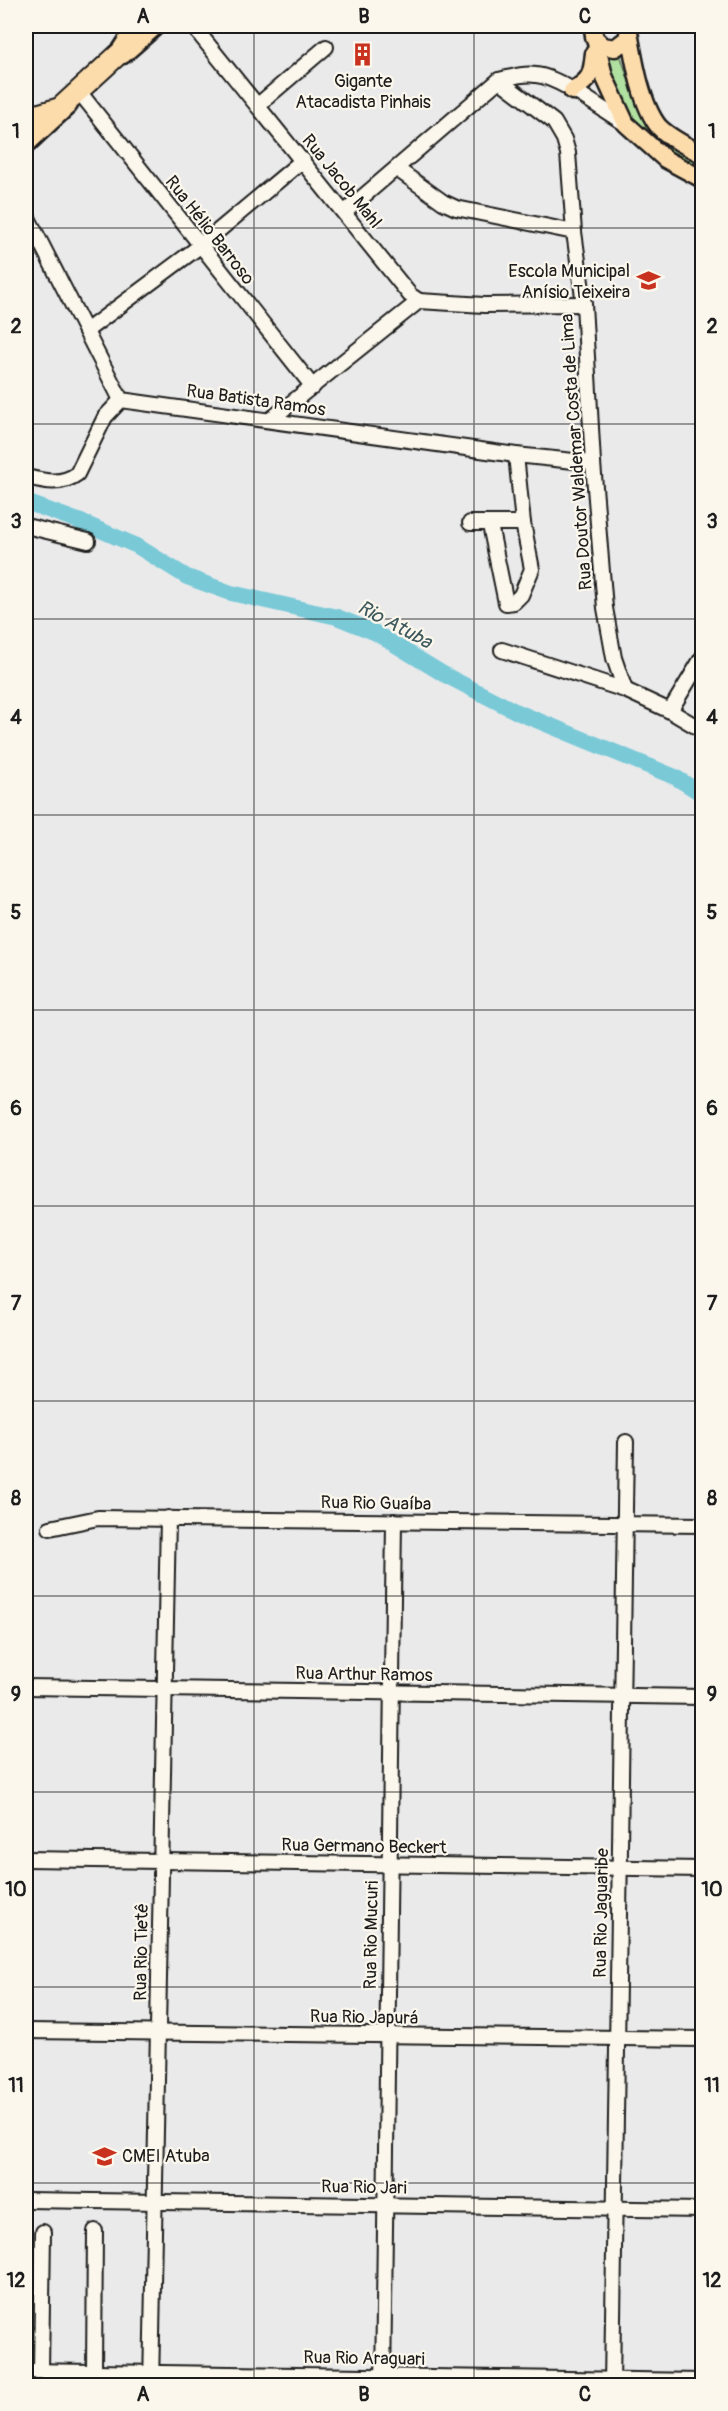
<svg xmlns="http://www.w3.org/2000/svg" width="728" height="2411" font-family="Pangolin,sans-serif">
<rect width="100%" height="100%" fill="#eaeaeb"/>
<filter id="ink" filterUnits="userSpaceOnUse"><feTurbulence type="fractalNoise" baseFrequency=".0167" numOctaves="2"/><feDisplacementMap in="SourceGraphic" scale="12" xChannelSelector="R" yChannelSelector="G"/><feConvolveMatrix kernelMatrix="1 2 1 2 8 2 1 2 1" color-interpolation-filters="sRGB"/></filter>
<g filter="url(#ink)">
<path fill="#b1e1a1" stroke="#667e5e" stroke-width="1.5" d="M620 54C638 109 643 140 702 164V173C676 158 646 142 630 115 619 96 612 74 603 55Z"/>
<g fill="none" stroke-linecap="round" stroke-linejoin="round">
<polyline stroke="#7ac9d7" stroke-width="16" points="26,502 84,523 137,546 187,577 231,593 337,617 374,632 445,675 517,712 675,777 702,794"/>
<defs>
<g id="minor">
<polyline points="193,26 410,295 419,301"/>
<polyline points="499,80 554,122 564,139 568,153 574,232 584,304 593,463 605,608 614,658 625,690"/>
<polyline points="81,94 313,387"/>
<polyline points="258,105 326,47"/>
<polyline points="397,169 443,202 456,208 574,232"/>
<path d="M345 212 499 80C512 77 523 73 536 75 560 77 604 111 626 124"/>
<polyline points="26,214 121,400 516,455 593,463"/>
<polyline points="86,331 200,246 303,160"/>
<polyline points="270,420 419,301 484,305 584,304"/>
<path d="M26 477C43 481 61 486 77 474L105 417 121 400"/>
<polyline points="470,523 523,523"/>
<polyline points="490,525 506,603 514,602 521,595 532,569 523,523 516,455"/>
<polyline points="26,526 88,541"/>
<polyline points="502,650 625,690 670,711 702,730"/>
<polyline points="670,711 702,658"/>
<polyline points="50,1528 98,1518 702,1525"/>
<polyline points="26,1687 702,1697"/>
<polyline points="26,1859 702,1869"/>
<polyline points="26,2031 702,2039"/>
<polyline points="26,2200 702,2210"/>
<polyline points="26,2371 702,2381"/>
<polyline points="41,2371 43,2232"/>
<polyline points="94,2372 95,2231"/>
<polyline points="151,2386 168,1518"/>
<polyline points="383,2386 394,1521"/>
<polyline points="612,2386 626,1442"/>
</g>
<g id="major">
<polyline points="592,26 604,76 626,124 665,159 702,179"/>
<path d="M628 26C633 54 640 104 659 127 670 138 688 147 702 154"/>
<polyline points="594,37 603,46 615,48 627,39 629,30"/>
<polyline points="123,55 156,26"/>
<path d="M572 91C591 79 592 75 594 53"/>
<polyline points="26,145 69,105"/>
</g>
<polyline id="highway" points="26,118 60,108 122,51 131,37 133,26"/>
</defs>
<use href="#minor" stroke="#1c1c1c" stroke-width="18"/>
<use href="#major" stroke="#1c1c1c" stroke-width="21"/>
<use href="#highway" stroke="#1c1c1c" stroke-width="24"/>
<use href="#minor" stroke="#fbf7ec" stroke-width="14"/>
<use href="#major" stroke="#fddcac" stroke-width="16"/>
<use href="#highway" stroke="#fddcac" stroke-width="20"/>
</g>
</g>
<path fill="none" stroke="#1c1c1c" stroke-width="1.5" stroke-opacity="0.55" d="M254 26V2386M474 26V2386M26 228H702M26 424H702M26 619H702M26 815H702M26 1010H702M26 1206H702M26 1401H702M26 1596H702M26 1792H702M26 1987H702M26 2183H702"/>
<defs>
<symbol id="building-bare" viewBox="-9 -9 18 18"><path d="M-4-6H4V6H1V3H-1V6H-4ZM-2.5-4.3h1.7v1.8h-1.7ZM.8-4.3h1.7v1.8H.8ZM-2.5-1h1.7V.8h-1.7ZM.8-1h1.7V.8H.8Z" fill="#c8321e" stroke="#fbf7ec" stroke-width="2.5" paint-order="stroke"/></symbol>
<symbol id="school-bare" viewBox="-9 -9 18 18"><path d="M0-5L7-2L0 1L-7-2ZM-4 1L0 2.5L4 1V4Q0 6-4 4Z" fill="#c8321e" stroke="#fbf7ec" stroke-width="2.5" paint-order="stroke"/></symbol>
</defs>
<g fill-rule="evenodd">
<use href="#building-bare" x="346" y="38" width="33" height="33"/>
<use href="#school-bare" x="632" y="264" width="33" height="33"/>
<use href="#school-bare" x="88" y="2140" width="33" height="33"/>
</g>
<g text-anchor="middle" stroke-width="4.5" stroke-linejoin="round" paint-order="stroke">
<g font-size="18" fill="#1c1c1c" stroke="#fbf7ec">
<text x="363" y="87">Gigante<tspan x="363" dy="21">Atacadista Pinhais</tspan></text>
<text x="630" y="277" text-anchor="end">Escola Municipal<tspan x="630" dy="21">Anísio Teixeira</tspan></text>
<text x="122" y="2162" text-anchor="start">CMEI Atuba</text>
</g>
<g font-size="18" fill="#1c1c1c" stroke="#fbf7ec">
<text transform="translate(342 181) rotate(51)" y="6">Rua Jacob Mahl</text>
<text transform="translate(210 230) rotate(52)" y="6">Rua Hélio Barroso</text>
<text transform="translate(256 400) rotate(8)" y="6">Rua Batista Ramos</text>
<text transform="translate(576 452) rotate(-94)" y="6">Rua Doutor Waldemar Costa de Lima</text>
<text transform="translate(376 1503) rotate(1)" y="6">Rua Rio Guaíba</text>
<text transform="translate(364 1674) rotate(1)" y="6">Rua Arthur Ramos</text>
<text transform="translate(364 1846) rotate(1)" y="6">Rua Germano Beckert</text>
<text transform="translate(601 1913) rotate(-89)" y="6">Rua Rio Jaguaribe</text>
<text transform="translate(371 1935) rotate(-89)" y="6">Rua Rio Mucuri</text>
<text transform="translate(141 1952) rotate(-89)" y="6">Rua Rio Tietê</text>
<text transform="translate(364 2017) rotate(1)" y="6">Rua Rio Japurá</text>
<text transform="translate(364 2187) rotate(1)" y="6">Rua Rio Jari</text>
<text transform="translate(364 2358) rotate(1)" y="6">Rua Rio Araguari</text>
</g>
<g font-size="20" font-style="italic" fill="#3d595d" stroke="#fbf7ec">
<text transform="translate(395 624) rotate(28)" y="7">Rio Atuba</text>
</g>
</g>
<rect width="728" height="2411" fill="none" stroke="#fbf7ec" stroke-width="66"/>
<rect x="33" y="33" width="662" height="2345" fill="none" stroke="#1c1c1c" stroke-width="2"/>
<g font-size="20" text-anchor="middle" font-weight="bold" fill="#1c1c1c">
<text x="143" y="23">A</text>
<text x="364" y="23">B</text>
<text x="585" y="23">C</text>
<text x="16" y="138">1</text>
<text x="712" y="138">1</text>
<text x="16" y="333">2</text>
<text x="712" y="333">2</text>
<text x="16" y="528">3</text>
<text x="712" y="528">3</text>
<text x="16" y="724">4</text>
<text x="712" y="724">4</text>
<text x="16" y="919">5</text>
<text x="712" y="919">5</text>
<text x="16" y="1115">6</text>
<text x="712" y="1115">6</text>
<text x="16" y="1310">7</text>
<text x="712" y="1310">7</text>
<text x="16" y="1505">8</text>
<text x="712" y="1505">8</text>
<text x="16" y="1701">9</text>
<text x="712" y="1701">9</text>
<text x="16" y="1896">10</text>
<text x="712" y="1896">10</text>
<text x="16" y="2092">11</text>
<text x="712" y="2092">11</text>
<text x="16" y="2287">12</text>
<text x="712" y="2287">12</text>
<text x="143" y="2401">A</text>
<text x="364" y="2401">B</text>
<text x="585" y="2401">C</text>
</g>
</svg>
